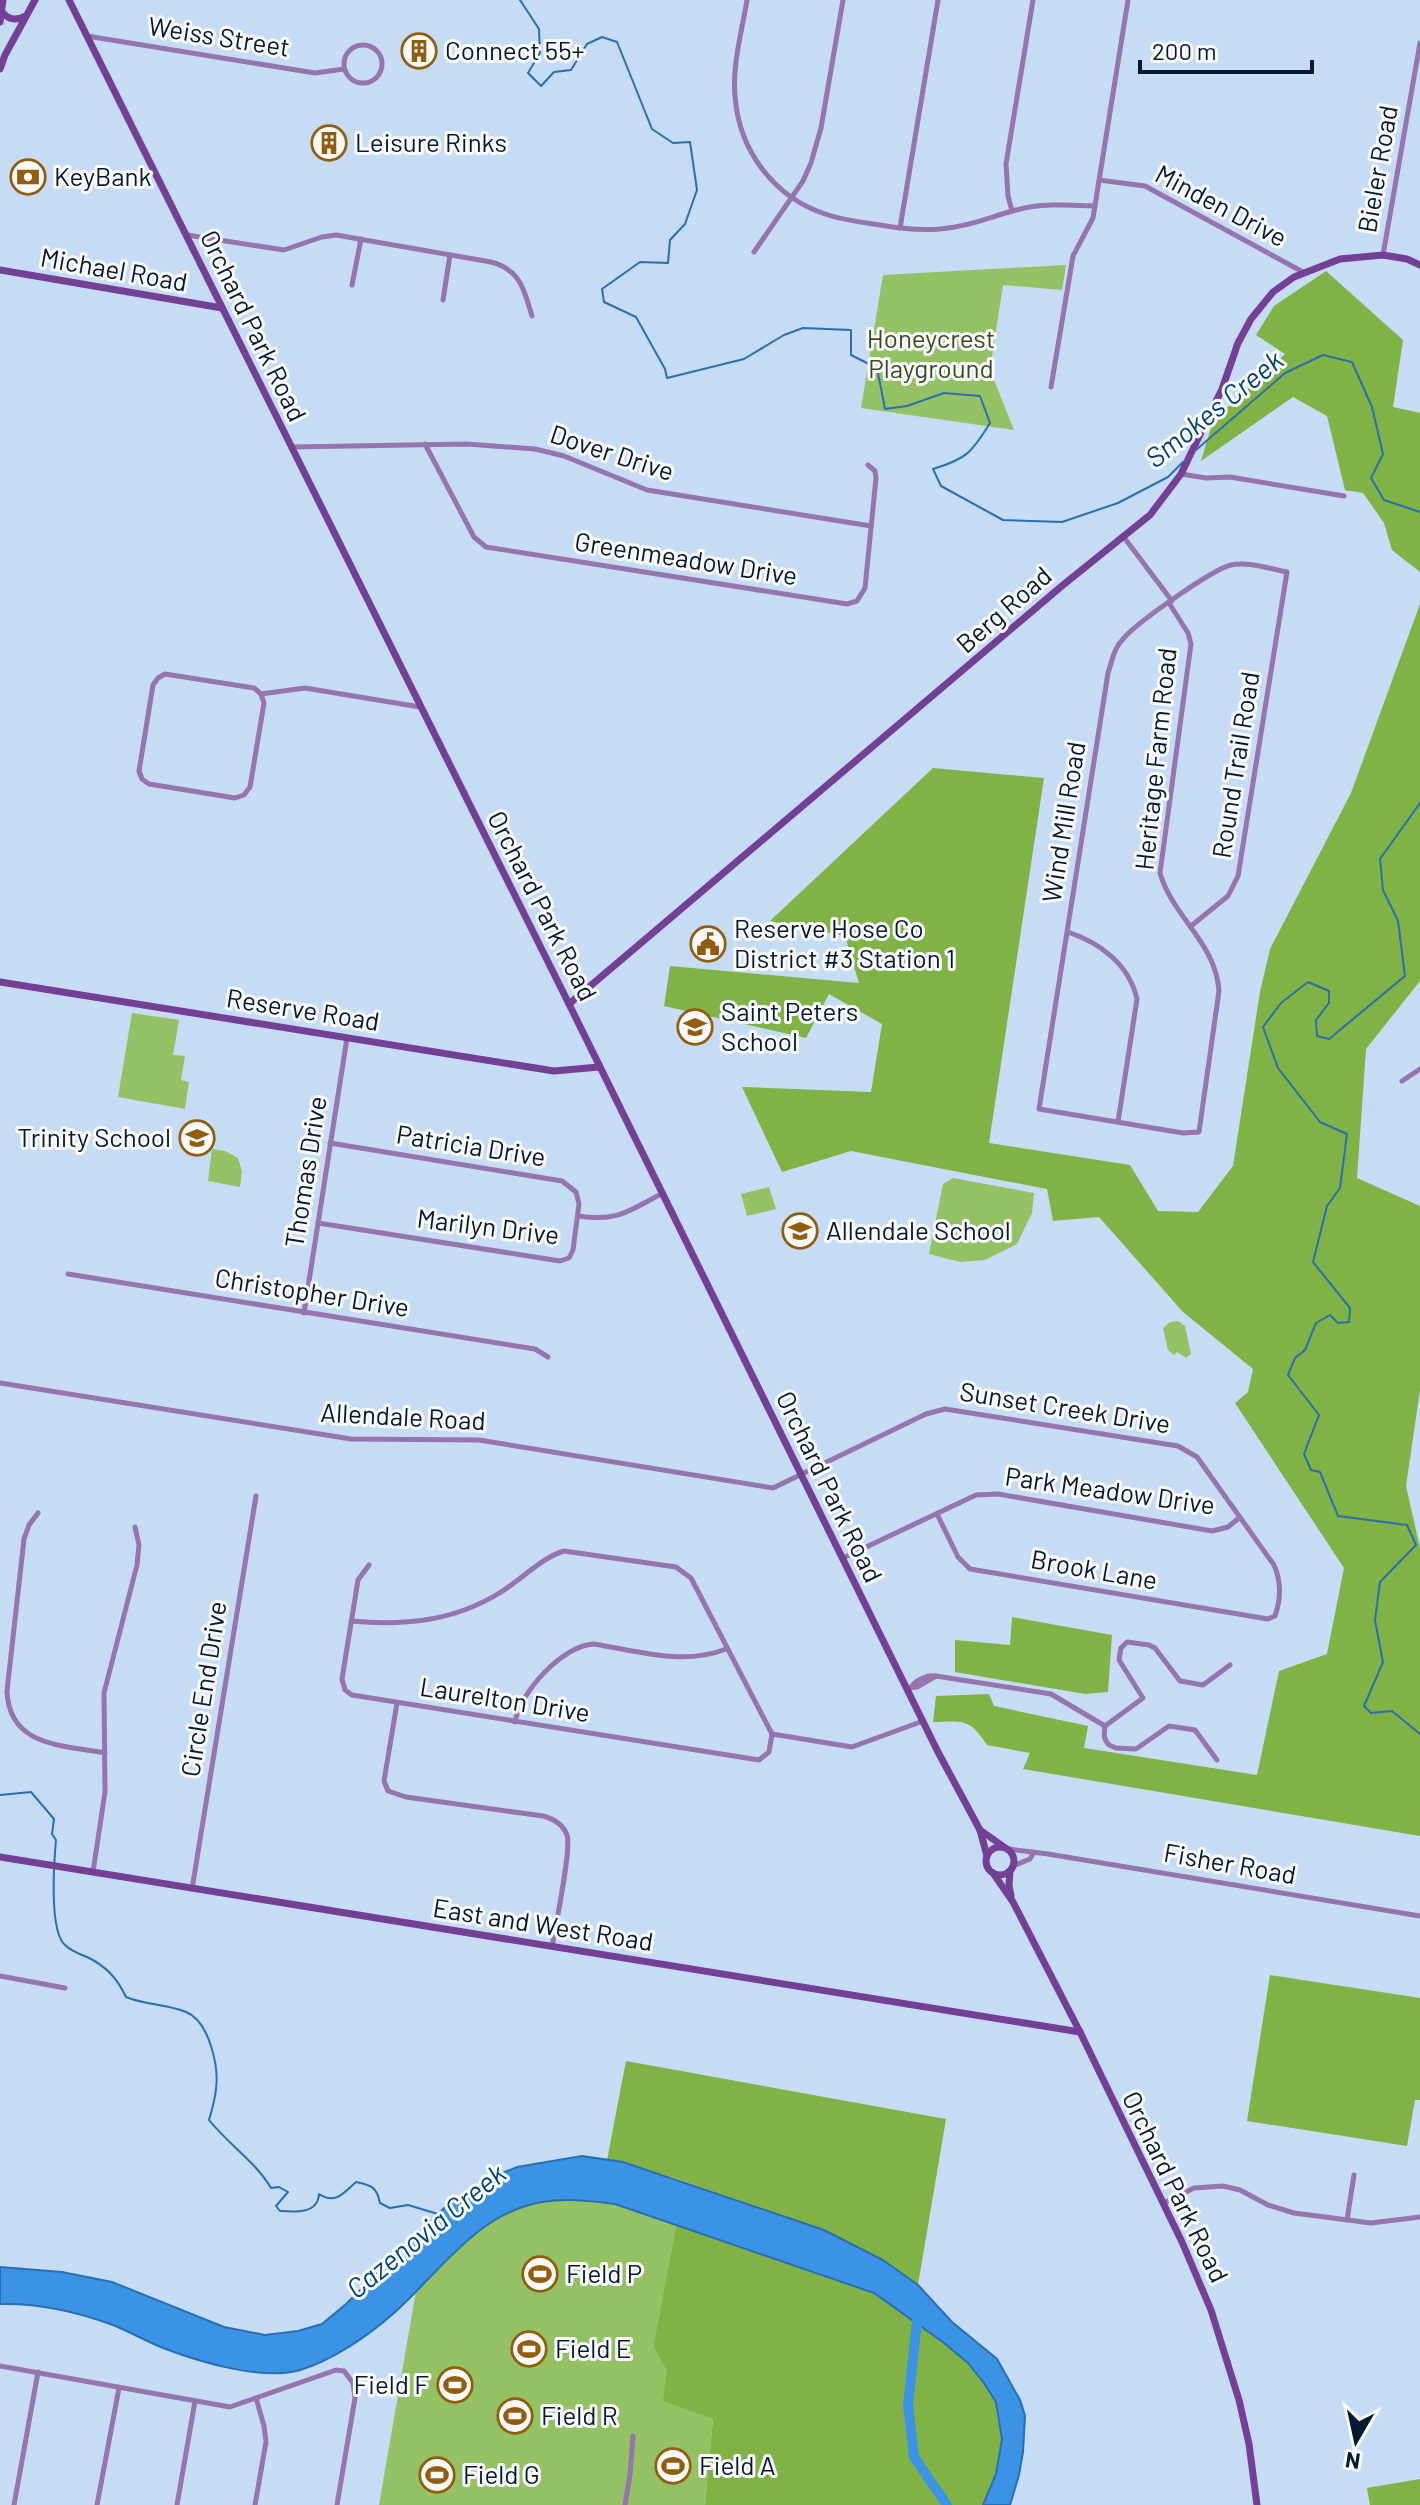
<svg xmlns="http://www.w3.org/2000/svg" width="1420" height="2505" font-family="Barlow,sans-serif">
<rect width="100%" height="100%" fill="#c5dcf4"/>
<g fill="#94c164">
<polygon points="1066,265 1062,290 1003,285 990,370 1014,430 861,408 883,275"/>
<polygon points="132,1013 179,1020 173,1055 185,1056 181,1080 189,1082 185,1109 118,1097"/>
<polygon points="212,1149 225,1151 238,1158 242,1171 240,1187 208,1181"/>
<polygon points="953,1178 1034,1193 1032,1213 1017,1244 985,1260 960,1262 929,1254 943,1184"/>
<polygon points="769,1187 776,1209 747,1216 741,1194"/>
<polygon points="1178,1321 1185,1326 1191,1354 1186,1358 1177,1352 1174,1355 1168,1350 1163,1328 1170,1322"/>
<polygon points="570,2199 615,2204 676,2225 653,2347 667,2371 713,2418 705,2505 379,2505 416,2291 471,2237 492,2221 514,2210 540,2202"/>
</g>
<g fill="#80b245">
<polygon points="1326,271 1403,340 1393,407 1420,413 1420,572 1392,550 1384,523 1363,493 1345,490 1327,416 1293,397 1201,461 1213,421 1285,354 1256,335 1274,306"/>
<path d="M1420 604V981L1366 1049 1357 1178 1420 1206V1390L1406 1486 1420 1548V1836L1023 1769 1030 1753 987 1745C970 1718 963 1721 933 1722L936 1696 989 1694 994 1706 1088 1726 1084 1748 1257 1775 1279 1671 1327 1654 1344 1568 1235 1403 1248 1392 1253 1369 1183 1312 1099 1217 1053 1221 1047 1189 851 1151 782 1172 742 1087 871 1092 882 1024 829 994 806 1038 664 1006 670 966 859 983 845 936 770 921 933 768 1044 778 989 1143 1130 1165 1158 1211 1198 1212 1233 1166 1260 992 1270 949 1351 793Z"/>
<polygon points="1012,1617 1112,1635 1108,1692 1085,1694 955,1672 955,1640 1010,1645"/>
<polygon points="1270,1975 1420,1998 1420,2100 1415,2100 1407,2146 1247,2121"/>
<polygon points="626,2061 946,2119 918,2285 883,2260 824,2230 674,2178 623,2162 607,2160"/>
<polygon points="676,2225 874,2293 944,2343 968,2363 984,2383 996,2402 1000,2421 1002,2438 996,2474 983,2505 705,2505 713,2419 663,2401 667,2371 653,2347"/>
<polygon points="1420,2479 1420,2505 1370,2505 1367,2488"/>
</g>
<path fill="#3b93e5" stroke="#2a6faf" stroke-width="2" d="M582 2156 623 2162 824 2230 883 2260 918 2285 952 2322 997 2359 1020 2400 1025 2416 1023 2452 1019 2475 1010 2505H983L996 2474 1002 2439 996 2402 984 2383 968 2363 944 2343 874 2293 615 2204C590 2201 567 2198 542 2202 477 2213 440 2272 394 2313 368 2336 333 2360 300 2370 262 2381 200 2362 163 2348 146 2341 130 2332 113 2325 78 2312 38 2303 0 2304V2267L62 2272 112 2282 224 2327 265 2335 298 2331 322 2324 346 2304 443 2209 488 2179 517 2167Z"/>
<g fill="none" stroke-linecap="round" stroke-linejoin="round">
<g stroke="#2a6faf" stroke-width="2">
<path d="M520 0 539 29 540 53 528 73 541 86 554 72 571 70 587 44 602 37 617 42 652 129 673 143 690 142 697 190 685 224 670 240 668 263 640 262 602 289 604 302 636 317 665 369 667 378 744 359 784 335 803 328 851 330V355L877 368 885 409 907 406 944 393 980 396 990 423C972 452 967 459 933 469L941 486 1003 520 1062 522 1118 503 1168 477 1183 462"/>
<polyline points="1196,450 1285,373 1323,355 1352,362 1372,407 1383,454 1371,478 1384,500 1420,512"/>
<polyline points="1420,803 1380,859 1383,890 1398,921 1405,976 1329,1039 1317,1036 1316,1020 1329,1003 1329,991 1308,982 1281,1003 1263,1027 1278,1068 1320,1122 1347,1134 1340,1188 1327,1206 1313,1262 1350,1308 1349,1322 1338,1323 1330,1315 1316,1323 1305,1350 1295,1358 1288,1375 1319,1415 1304,1454 1311,1470 1320,1472 1338,1516 1407,1525 1416,1545 1380,1582 1375,1620 1383,1662 1364,1706 1371,1713 1392,1711 1420,1734"/>
<path d="M0 1795 31 1792 54 1819 52 1834 56 1840C54 1862 49 1931 65 1945 71 1951 79 1954 87 1957 106 1966 117 1978 126 1997 145 2005 167 2004 186 2012 209 2021 219 2066 216 2089 215 2099 212 2110 209 2120 228 2144 256 2162 271 2188L279 2187 288 2192 276 2206 280 2211C295 2212 318 2214 319 2194 335 2205 344 2193 356 2182 371 2185 377 2187 380 2203L390 2208 408 2205 438 2214"/>
</g>
<polyline stroke="#3b93e5" stroke-width="10" points="918,2312 908,2405 914,2457 947,2505"/>
<g stroke="#9674ae" stroke-width="5">
<path d="M747 0C742 31 732 65 735 96 739 151 774 197 825 214 839 219 853 221 867 223 891 227 915 231 940 229 967 227 990 217 1016 210 1042 203 1069 205 1095 206"/>
<polyline points="87,36 315,73 344,69"/>
<circle cx="363" cy="64" r="19"/>
<polyline points="1099,180 1145,186 1303,272"/>
<polyline points="1012,211 1008,196 1006,164 1033,0"/>
<polyline points="900,228 938,0"/>
<path d="M187 235 284 250 322 237 336 235 491 262C521 270 524 290 532 316"/>
<polyline points="754,252 803,181 811,163 821,128 843,0"/>
<polyline points="1383,255 1420,43"/>
<polyline points="352,285 361,239"/>
<polyline points="443,300 450,255"/>
<polyline points="1051,387 1073,256 1093,218 1128,0"/>
<polyline points="425,444 474,537 486,547 847,604 857,601 865,588 876,478 875,471 868,465"/>
<polyline points="291,447 467,444 535,449 564,456 647,490 871,526"/>
<polyline points="1181,474 1206,478 1230,477 1344,496"/>
<polyline points="1123,536 1172,601"/>
<path d="M1169 603 1188 633 1191 644 1160 873C1172 916 1216 943 1219 991L1199 1132 1183 1133 1039 1109 1108 673C1112 661 1114 648 1123 639 1136 623 1213 569 1231 565 1247 561 1271 569 1287 572L1238 876 1228 896 1191 926"/>
<polyline points="261,694 264,703 250,787 244,795 235,798 149,784 142,779 139,771 153,685 158,678 165,674 254,688 261,694 305,688 420,707"/>
<path d="M1068 932C1100 943 1129 964 1137 999L1118 1122"/>
<polyline points="1402,1081 1420,1069"/>
<path d="M578 1216C619 1222 628 1211 663 1193"/>
<polyline points="318,1223 560,1261 569,1258 573,1250 579,1204 576,1192 562,1181 330,1143"/>
<polyline points="68,1274 535,1349 548,1357"/>
<polyline points="304,1313 347,1038"/>
<path d="M0 1383 351 1439 479 1440 773 1488 926 1414 945 1409 1178 1446 1197 1457 1274 1565C1281 1581 1281 1599 1275 1616L1268 1619 970 1569 958 1557 937 1514"/>
<path d="M38 1513 29 1525 24 1539 7 1691C9 1747 63 1745 105 1753"/>
<polyline points="843,1558 976,1495 998,1494 1212,1531 1228,1527 1239,1518"/>
<polyline points="369,1565 358,1580 342,1679 345,1690 352,1695 759,1760 769,1752 772,1734"/>
<path d="M351 1621C405 1626 455 1621 501 1592 522 1579 541 1558 564 1551L676 1567 691 1578 772 1734"/>
<polyline points="936,1676 1051,1694 1105,1726"/>
<path d="M907 1688 917 1687 936 1676C928 1675 917 1679 912 1686"/>
<path d="M397 1703 384 1781 388 1791 406 1797 543 1816C554 1819 563 1824 567 1835 572 1848 555 1928 552 1947"/>
<path d="M515 1722C520 1692 563 1645 594 1644 638 1651 683 1666 726 1649"/>
<polyline points="772,1734 852,1747 923,1721"/>
<path d="M1217 1760 1195 1730 1169 1726 1136 1749 1116 1748 1109 1745C1103 1739 1104 1734 1105 1726L1143 1698 1119 1660 1121 1648 1127 1642 1149 1645 1155 1648 1180 1681 1203 1685 1230 1665"/>
<polyline points="1009,1849 1048,1854 1420,1916"/>
<polyline points="1013,1866 1030,1859 1033,1854"/>
<polyline points="93,1872 105,1792 104,1693 137,1565 139,1545 135,1527"/>
<polyline points="192,1889 256,1496"/>
<polyline points="0,1976 65,1988"/>
<polyline points="1164,2203 1194,2188 1223,2186 1240,2190 1268,2205 1294,2213 1371,2223 1420,2217"/>
<polyline points="1347,2220 1354,2175"/>
<polyline points="0,2366 230,2407 336,2370 344,2371 353,2383 355,2398 337,2505"/>
<polyline points="14,2505 38,2372"/>
<polyline points="97,2505 119,2388"/>
<polyline points="177,2505 195,2401"/>
<polyline points="255,2505 266,2442 264,2426 256,2398"/>
<polyline points="625,2505 630,2475 633,2436"/>
</g>
<g stroke="#744096" stroke-width="7">
<polyline points="69,0 569,1004 938,1752 980,1830 987,1856"/>
<path d="M1 11C8 20 16 21 26 16"/>
<polyline points="0,22 3,0"/>
<polyline points="0,69 5,55 35,0"/>
<polyline points="0,270 222,308"/>
<polyline points="0,982 554,1071 599,1067"/>
<polyline points="569,1004 1063,585 1150,515 1181,474 1222,389 1238,343 1251,319 1273,292 1294,277 1340,259 1383,255 1407,259 1420,265"/>
<polyline points="980,1830 1004,1847"/>
<circle cx="1000" cy="1861" r="14"/>
<polyline points="0,1857 1080,2032"/>
<polyline points="1010,1871 1009,1885 1011,1896"/>
<polyline points="993,1873 1013,1902 1080,2032 1182,2242 1211,2310 1239,2400 1249,2444 1257,2505"/>
</g>
</g>
<defs>
<symbol id="building-ring" viewBox="-11 -11 22 22"><circle r="9.5" fill="#fafafa" stroke="#915d0f" stroke-width="1.5"/><path d="M-4-6H4V6H1V3H-1V6H-4ZM-2.5-4.3h1.7v1.8h-1.7ZM.8-4.3h1.7v1.8H.8ZM-2.5-1h1.7V.8h-1.7ZM.8-1h1.7V.8H.8Z" fill="#915d0f"/></symbol>
<symbol id="bank-ring" viewBox="-11 -11 22 22"><circle r="9.5" fill="#fafafa" stroke="#915d0f" stroke-width="1.5"/><path d="M-6-4H6V4H-6ZM0-2.3a2.3 2.3 0 1 0 0 4.6a2.3 2.3 0 1 0 0-4.6Z" fill="#915d0f"/></symbol>
<symbol id="civic-ring" viewBox="-11 -11 22 22"><circle r="9.5" fill="#fafafa" stroke="#915d0f" stroke-width="1.5"/><path d="M-.6-6.5H3V-4.5H.6V-3L4-1V1h2V6H-6V1h2V-1L-.6-3ZM-1.2 2.5V6h2.4V2.5Z" fill="#915d0f"/></symbol>
<symbol id="school-ring" viewBox="-11 -11 22 22"><circle r="9.5" fill="#fafafa" stroke="#915d0f" stroke-width="1.5"/><path d="M0-5L7-2L0 1L-7-2ZM-4 1L0 2.5L4 1V4Q0 6-4 4Z" fill="#915d0f"/></symbol>
<symbol id="stadium-ring" viewBox="-11 -11 22 22"><circle r="9.5" fill="#fafafa" stroke="#915d0f" stroke-width="1.5"/><path d="M0-5a6.5 5 0 1 0 0 10a6.5 5 0 1 0 0-10ZM-3.5-1.8h7v3.6h-7Z" fill="#915d0f"/></symbol>
</defs>
<g fill-rule="evenodd">
<use href="#building-ring" x="399" y="31" width="40" height="40"/>
<use href="#building-ring" x="309" y="123" width="40" height="40"/>
<use href="#bank-ring" x="8" y="157" width="40" height="40"/>
<use href="#civic-ring" x="688" y="924" width="40" height="40"/>
<use href="#school-ring" x="675" y="1007" width="40" height="40"/>
<use href="#school-ring" x="177" y="1118" width="40" height="40"/>
<use href="#school-ring" x="780" y="1211" width="40" height="40"/>
<use href="#stadium-ring" x="520" y="2254" width="40" height="40"/>
<use href="#stadium-ring" x="509" y="2329" width="40" height="40"/>
<use href="#stadium-ring" x="435" y="2365" width="40" height="40"/>
<use href="#stadium-ring" x="495" y="2396" width="40" height="40"/>
<use href="#stadium-ring" x="653" y="2446" width="40" height="40"/>
<use href="#stadium-ring" x="417" y="2455" width="40" height="40"/>
</g>
<g text-anchor="middle" stroke-width="6" stroke-linejoin="round" paint-order="stroke">
<g font-size="26" fill="#041a30" stroke="#fafafa">
<text transform="translate(219 37) rotate(9)" y="9">Weiss Street</text>
<text transform="translate(1378 169) rotate(-80)" y="9">Bieler Road</text>
<text transform="translate(1221 206) rotate(28)" y="9">Minden Drive</text>
<text transform="translate(114 270) rotate(10)" y="9">Michael Road</text>
<text transform="translate(253 326) rotate(64)" y="9">Orchard Park Road</text>
<text transform="translate(612 453) rotate(18)" y="9">Dover Drive</text>
<text transform="translate(686 559) rotate(9)" y="9">Greenmeadow Drive</text>
<text transform="translate(1004 610) rotate(-41)" y="9">Berg Road</text>
<text transform="translate(1156 759) rotate(-84)" y="9">Heritage Farm Road</text>
<text transform="translate(1236 765) rotate(-81)" y="9">Round Trail Road</text>
<text transform="translate(1064 822) rotate(-81)" y="9">Wind Mill Road</text>
<text transform="translate(542 906) rotate(63)" y="9">Orchard Park Road</text>
<text transform="translate(303 1010) rotate(9)" y="9">Reserve Road</text>
<text transform="translate(471 1146) rotate(9)" y="9">Patricia Drive</text>
<text transform="translate(306 1172) rotate(-81)" y="9">Thomas Drive</text>
<text transform="translate(488 1227) rotate(7)" y="9">Marilyn Drive</text>
<text transform="translate(312 1293) rotate(9)" y="9">Christopher Drive</text>
<text transform="translate(1065 1408) rotate(9)" y="9">Sunset Creek Drive</text>
<text transform="translate(403 1417) rotate(3)" y="9">Allendale Road</text>
<text transform="translate(829 1487) rotate(64)" y="9">Orchard Park Road</text>
<text transform="translate(1110 1491) rotate(8)" y="9">Park Meadow Drive</text>
<text transform="translate(1094 1570) rotate(10)" y="9">Brook Lane</text>
<text transform="translate(204 1689) rotate(-81)" y="9">Circle End Drive</text>
<text transform="translate(505 1700) rotate(9)" y="9">Laurelton Drive</text>
<text transform="translate(1230 1864) rotate(10)" y="9">Fisher Road</text>
<text transform="translate(543 1925) rotate(9)" y="9">East and West Road</text>
<text transform="translate(1175 2187) rotate(64)" y="9">Orchard Park Road</text>
</g>
<g font-size="26" fill="#041a30" stroke="#fafafa" text-anchor="start">
<text x="445" y="60">Connect 55+</text>
<text x="355" y="152">Leisure Rinks</text>
<text x="54" y="186">KeyBank</text>
<text x="734" y="938">Reserve Hose Co<tspan x="734" dy="30">District #3 Station 1</tspan></text>
<text x="721" y="1021">Saint Peters<tspan x="721" dy="30">School</tspan></text>
<text x="171" y="1147" text-anchor="end">Trinity School</text>
<text x="826" y="1240">Allendale School</text>
<text x="566" y="2283">Field P</text>
<text x="555" y="2358">Field E</text>
<text x="429" y="2394" text-anchor="end">Field F</text>
<text x="541" y="2425">Field R</text>
<text x="699" y="2475">Field A</text>
<text x="463" y="2484">Field G</text>
</g>
<g font-size="26" fill="#374c20" stroke="#fafafa">
<text x="931" y="348">Honeycrest<tspan x="931" dy="30">Playground</tspan></text>
</g>
<g font-size="28" font-style="italic" fill="#004378" stroke="#fafafa">
<text transform="translate(1214 409) rotate(-39)" y="10">Smokes Creek</text>
<text transform="translate(426 2231) rotate(-39)" y="10">Cazenovia Creek</text>
</g>
</g>
<g transform="translate(1356 2441) rotate(189)" stroke="#fafafa" stroke-width="6" paint-order="stroke">
<path d="M0-6L14 30L0 20L-14 30Z" fill="#041a30"/>
<text y="-12" font-size="22" font-weight="bold" text-anchor="middle" fill="#041a30">N</text>
</g>
<path d="M1140 60v12h172v-12" fill="none" stroke="#041a30" stroke-width="4"/>
<text x="1152" y="60" font-size="24" fill="#041a30" stroke="#fafafa" stroke-width="6" paint-order="stroke">200 m</text>
</svg>
